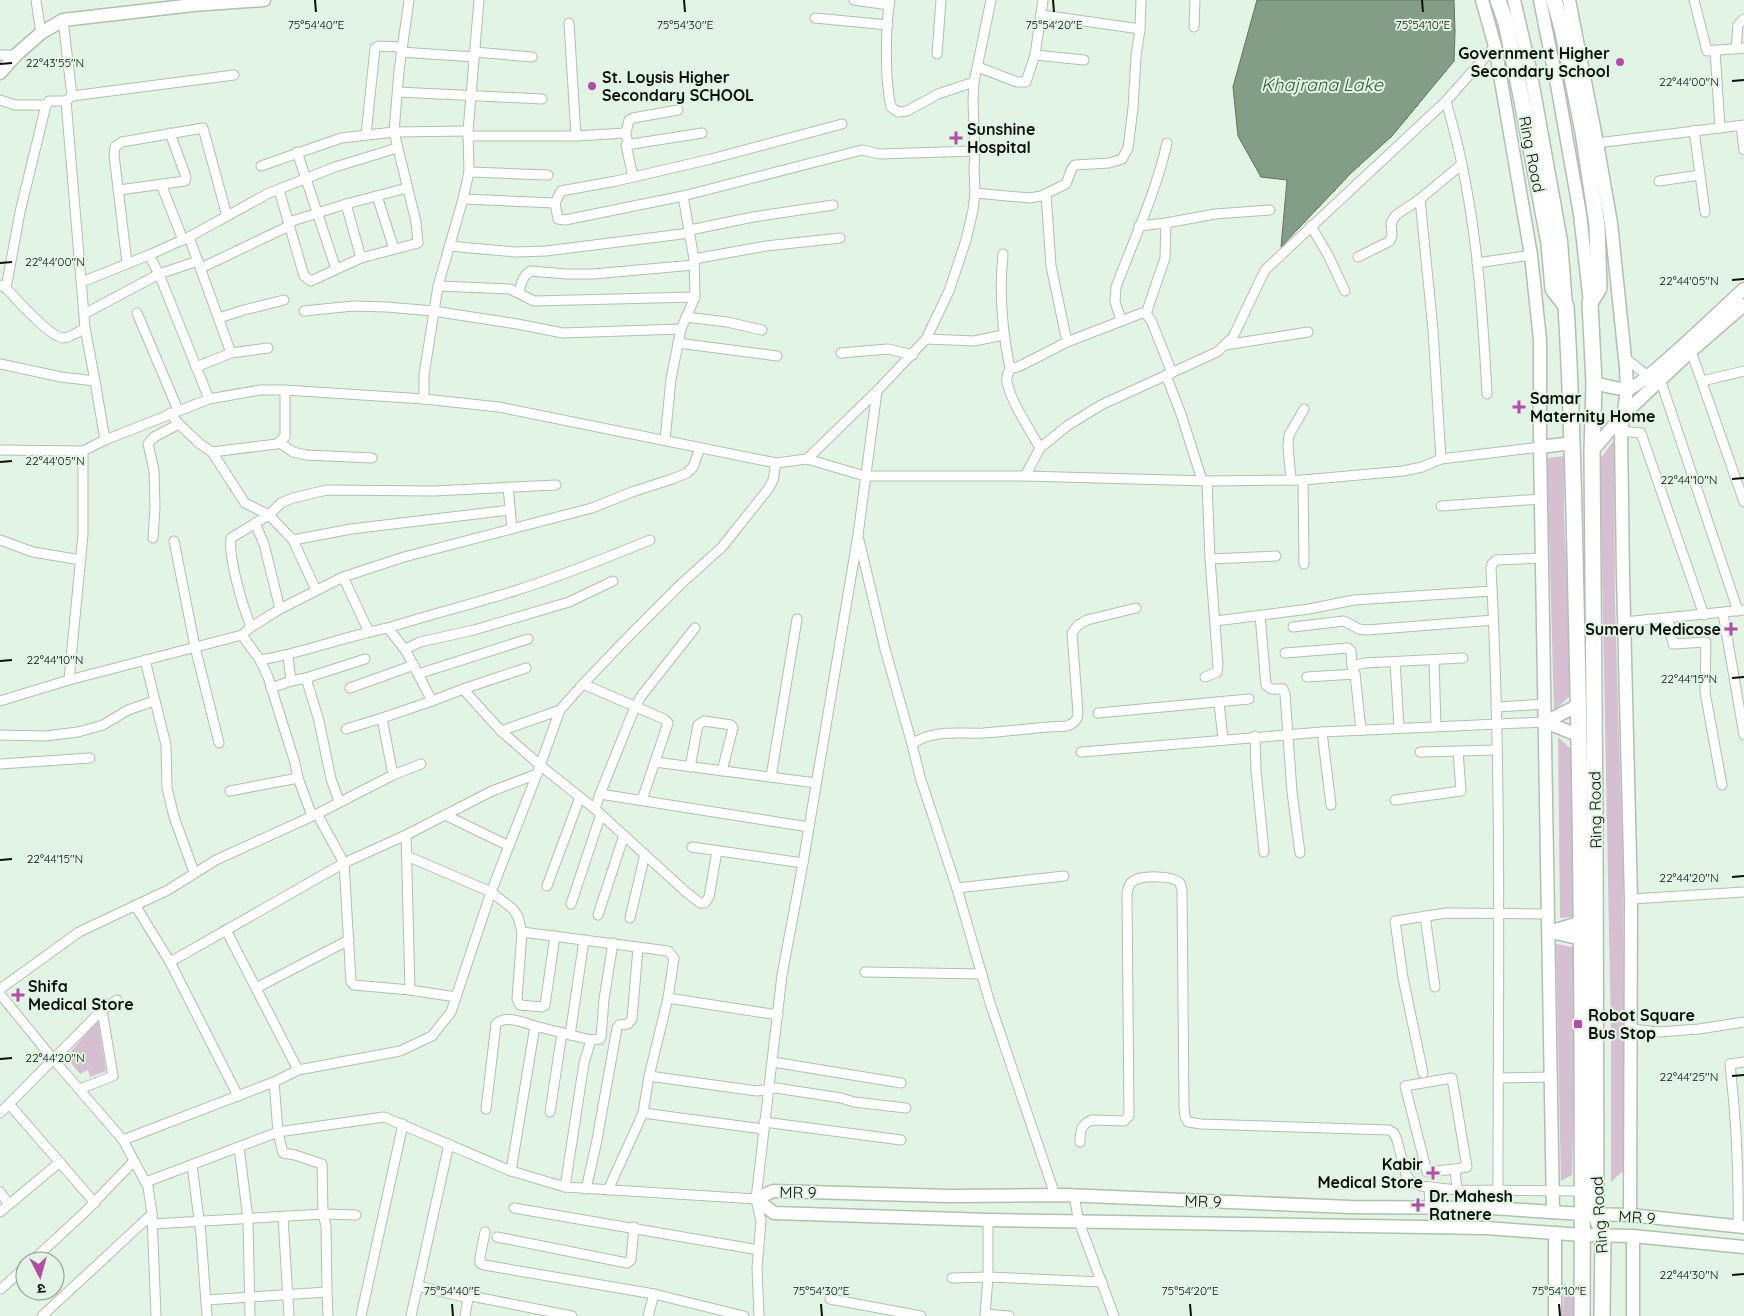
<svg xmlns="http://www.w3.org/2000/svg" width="1744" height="1316" font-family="Quicksand,'Noto Sans Devanagari',sans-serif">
<rect width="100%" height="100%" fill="#e2f4e3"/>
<g fill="#d7bfd2">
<polygon points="1614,440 1615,604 1623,871 1624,1170 1611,1182 1611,1036 1600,459"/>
<polygon points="1564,456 1564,514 1572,694 1554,711 1547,458"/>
<polygon points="1558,737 1574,752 1573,917 1560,918"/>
<polygon points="1556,944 1578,948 1572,1175 1561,1181"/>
<polygon points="98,1020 106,1071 90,1077 88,1070 80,1074 66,1057"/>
<polygon points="1564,1283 1576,1294 1575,1316 1563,1316"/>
</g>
<polygon fill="#849d87" stroke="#607362" points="1257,0 1454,0 1455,32 1454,61 1392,136 1351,173 1281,247 1287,180 1261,177 1238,136 1233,87"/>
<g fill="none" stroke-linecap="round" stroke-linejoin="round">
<defs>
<g id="street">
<polyline points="36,0 41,33"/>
<polyline points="854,0 889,5"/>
<path d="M890 0C885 27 885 81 891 107L898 112 907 111 938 94 974 82"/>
<polyline points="1694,0 1707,51 1744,48"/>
<polyline points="1042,15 1140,29"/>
<polyline points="815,18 888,25"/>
<polyline points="63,20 72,96"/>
<polyline points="1194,27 1195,0"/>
<polyline points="1736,49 1738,25 1744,19"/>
<polyline points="1715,50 1720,128"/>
<polyline points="401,52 474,57"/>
<polyline points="474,52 532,57"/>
<polyline points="937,54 941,0"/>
<polyline points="0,55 16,55"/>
<polyline points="1035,55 1084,60"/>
<polyline points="978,67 1017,82 1026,82 1035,55 1043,0"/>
<polyline points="398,92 542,99"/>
<polyline points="0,100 15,105 46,105 49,101 66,101"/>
<path d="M1446 101C1452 123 1458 144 1462 165 1478 240 1483 318 1487 394"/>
<polyline points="1741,126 1744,150"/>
<polyline points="1694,130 1705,212"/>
<polyline points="626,133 629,120 633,118 678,110"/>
<polyline points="366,135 375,48 379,46 402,47"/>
<polyline points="468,136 576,136 569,23"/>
<polyline points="576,136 625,133 627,138"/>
<polyline points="1597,143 1744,125"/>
<polyline points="297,152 336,269"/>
<polyline points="261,166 341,138 394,132 468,131"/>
<polyline points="469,172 548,175"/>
<polyline points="633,177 626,145 702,133"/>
<polyline points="1659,181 1700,175"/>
<polyline points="161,184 183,240"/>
<polyline points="119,190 185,181 186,177 170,133"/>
<polyline points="279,190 304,276 311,281 361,258 418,243 416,222 394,132 399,71 409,0"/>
<polyline points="975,193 1030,198 1041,196 1066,184 1072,168 1075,165 1109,163 1122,159 1128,148 1133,108 1136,56 1140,29 1141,0"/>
<polyline points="1046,194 1051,266 1067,342"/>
<polyline points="377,196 394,249"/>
<polyline points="463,199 555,203 561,191 616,181 711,159 842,124"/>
<polyline points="1420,199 1433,330 1441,459"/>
<polyline points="555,203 558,219 565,220 683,196"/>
<polyline points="346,204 361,258"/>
<polyline points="289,222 346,204 407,188"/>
<polyline points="1139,226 1166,223 1215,214 1270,210"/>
<polyline points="1311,226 1328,255 1345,291"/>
<polyline points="690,230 753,217 833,205"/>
<polyline points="189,237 231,353"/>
<polyline points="449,246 515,252 546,251 690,233"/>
<path d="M1003 254C999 292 1002 328 1009 364L1011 368 1018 367 1067 342 1142 313 1146 314 1151 320 1172 373"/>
<polyline points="1358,257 1390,241 1392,235 1391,223 1396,215 1420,199 1462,164"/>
<polyline points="694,259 766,246 840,238"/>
<polyline points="127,263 114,155 115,147 122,142 203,128 227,216"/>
<polyline points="1477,263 1531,255"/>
<polyline points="201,268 289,226"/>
<polyline points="82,282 149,255"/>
<path d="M0 285 6 288C16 299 50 337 63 338 70 338 78 332 85 328"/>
<polyline points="438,286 510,289 534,301 695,297"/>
<polyline points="6,288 20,212 46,105"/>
<path d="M519 292C521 284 522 276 531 271L566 274H593L694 265"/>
<polyline points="304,311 353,306 387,307 433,311 517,324 563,333 681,329"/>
<polyline points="137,313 178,410"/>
<polyline points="84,314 159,274 198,261"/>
<polyline points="1146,314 1165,258 1166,223"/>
<polyline points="686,317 727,322 762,330"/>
<polyline points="219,318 244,310 284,300"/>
<path d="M1121 320 1115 302 1116 287C1134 239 1156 192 1167 143"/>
<polyline points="926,339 974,341 1003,335"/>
<polyline points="678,343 777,356"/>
<polyline points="1225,345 1308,332"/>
<polyline points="1691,351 1744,502"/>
<polyline points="841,353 888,349 913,355"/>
<polyline points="1625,358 1648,376"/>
<polyline points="0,364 61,377 95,381 105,440"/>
<polyline points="196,367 231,353 268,348"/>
<path d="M1011 368C1008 372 1006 376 1007 382 1011 402 1030 430 1040 448"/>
<polyline points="1166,375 1181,414 1202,480"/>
<polyline points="1660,379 1738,611"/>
<polyline points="95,381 85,328 66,101 72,96 234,75"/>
<polyline points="1702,381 1744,371"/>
<polyline points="877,391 926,339 949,291 966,240 973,210 975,193 974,168 975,151 973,101 974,82 991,0"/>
<polyline points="209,399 159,274 149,255 189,237 269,193 335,167 397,148"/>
<polyline points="424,399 424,375 438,286 463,199 469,172 468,131 479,0"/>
<polyline points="170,413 179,424 200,444 212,452 245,503 269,515 293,540 316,590"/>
<polyline points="1621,431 1641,433 1704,615"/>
<polyline points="665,440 671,379 681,329 695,297 694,259 683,196 862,150 880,154 975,151"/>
<polyline points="280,443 293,452 306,455 372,458"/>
<polyline points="0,450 83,451 105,440 209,399 260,390 285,390 424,399 499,407 776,463"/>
<polyline points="212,452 277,444 285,437 285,390"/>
<polyline points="807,459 865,476 1025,476 1040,448 1067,426 1101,405 1217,352 1233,337 1265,270 1446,101 1495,46"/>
<polyline points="1025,476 1207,481 1303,480 1403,471 1422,467 1441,459 1540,447"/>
<polyline points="1291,480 1288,446 1289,435 1304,409"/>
<polyline points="1303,480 1304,564"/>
<polyline points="508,487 512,529"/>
<polyline points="1441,506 1541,499"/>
<polyline points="255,523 264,544 280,609"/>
<polyline points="153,538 155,507 154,470 148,444 154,437 179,424"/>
<polyline points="0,540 33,552 81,560"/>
<polyline points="293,540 351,529 510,510"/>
<polyline points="859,540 885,649 912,744 920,777 958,892 990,1003 1055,1195"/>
<polyline points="174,541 195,647 219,743"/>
<polyline points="1210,559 1276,556"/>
<polyline points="343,577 369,632"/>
<polyline points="1723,613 1744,735"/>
<polyline points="1260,615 1266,685 1271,689 1283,689 1285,694 1292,792 1300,853"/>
<polyline points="1668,619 1673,644 1706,642 1705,692 1722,785"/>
<polyline points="1216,621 1309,609 1354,600 1492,591"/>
<polyline points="1624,622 1744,610"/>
<path d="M251 627C243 607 228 558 231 538L269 515 281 503 293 498 327 490 434 491 556 485"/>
<polyline points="1293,627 1344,621 1359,629 1367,630 1494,620"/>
<path d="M388 628C431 614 474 604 517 590 562 576 606 558 650 540"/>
<polyline points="242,635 251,627 280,609 343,577 404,557 592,508 632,492 672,479 687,473 693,467 700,448"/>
<polyline points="406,651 408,648 420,642 474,630 569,602 613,581"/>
<polyline points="1285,653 1348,648 1351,651 1352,666"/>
<polyline points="288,656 291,681 306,678 319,721 331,779 339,801"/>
<polyline points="145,660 166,745 167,788 174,817 194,872"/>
<polyline points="260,660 268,677 295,763 298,778 312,816"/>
<polyline points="1434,660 1436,726"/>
<polyline points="1395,662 1399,727"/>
<polyline points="418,674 528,639"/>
<polyline points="1205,677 1217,672 1218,665 1210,559 1207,481"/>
<polyline points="1307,677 1355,674"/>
<polyline points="306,678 365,659"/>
<polyline points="69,680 83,534 83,451"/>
<polyline points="583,684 664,719 668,723 642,800"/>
<polyline points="271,688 291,681"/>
<polyline points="350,688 414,665"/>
<polyline points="463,689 526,668"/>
<path d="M0 701 69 680 242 635 260 660C304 653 345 636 388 628L406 651 432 701 463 689 501 731 560 710 583 684 630 635 681 584 722 547 769 488 773 480 776 463 807 459 877 391 858 535 803 863 782 975 756 1199 761 1221 757 1268 759 1316"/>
<polyline points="1219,703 1223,739"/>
<polyline points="1496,707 1545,704"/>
<polyline points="1098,713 1249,699"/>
<polyline points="346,729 382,718"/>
<polyline points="1361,730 1355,674 1352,666 1365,663 1463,658"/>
<polyline points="501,731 541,766 595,809 686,892 700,903 705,903 709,897 717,851"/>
<polyline points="1322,732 1331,805"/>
<polyline points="0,735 45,736 78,732 103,725 128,710 154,701"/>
<polyline points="1255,736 1256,770 1264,852"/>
<path d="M912 744C934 729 958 734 983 733 1011 731 1039 727 1067 726 1074 723 1078 720 1078 713L1072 633 1078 625 1087 620 1136 608"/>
<polyline points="1081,752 1322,732 1545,722"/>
<polyline points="1420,752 1496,750"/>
<polyline points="655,762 816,783"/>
<polyline points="0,764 90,758"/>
<polyline points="690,767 698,725 704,721 731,725 733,728 722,771"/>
<polyline points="393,775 421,764"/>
<polyline points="771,777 797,619"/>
<polyline points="230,791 298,778"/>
<polyline points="600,794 635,707 642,695 695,628"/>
<polyline points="1395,800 1461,791 1458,751"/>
<polyline points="595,809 600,794 809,827"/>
<polyline points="317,814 344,863 406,835 492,791 537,774 560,710"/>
<polyline points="445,815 509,846"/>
<polyline points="406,835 410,990"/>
<polyline points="692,847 803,863"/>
<polyline points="407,856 491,892 513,909 518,917 522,932 517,999 520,1005 542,1007 545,1005 555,936"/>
<polyline points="547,886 580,797"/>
<polyline points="957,888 1064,876"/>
<polyline points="1631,899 1744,892"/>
<polyline points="571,904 601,814"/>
<polyline points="135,905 170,962 344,863 351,982 354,985 410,990 456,997"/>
<polyline points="598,915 624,835"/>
<polyline points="1425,916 1435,987"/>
<polyline points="630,918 645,854"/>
<polyline points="226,930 298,1070"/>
<polyline points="522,932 668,951 674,958 668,998 778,1015"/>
<polyline points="170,962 238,1096"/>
<polyline points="865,972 982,974"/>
<polyline points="256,988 349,940"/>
<polyline points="0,989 79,932 168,890 216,860 317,814 393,775 382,718 432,701"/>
<polyline points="0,994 53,1059 123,1140 148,1187 152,1214 156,1316"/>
<polyline points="1631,1029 1659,1032 1699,1029 1744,1022"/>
<polyline points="570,1035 584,940"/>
<polyline points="773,1062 901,1083"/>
<polyline points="1423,1073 1403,978 1395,921 1446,913 1548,914"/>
<polyline points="649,1076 668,998"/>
<polyline points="1498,1078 1552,1077"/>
<polyline points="80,1089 113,1076 102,1010"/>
<polyline points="9,1104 95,1203"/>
<path d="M486 1109 496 1024C506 1014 523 1023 535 1026"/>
<polyline points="550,1112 562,1033"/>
<polyline points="0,1113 102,1010 117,1000"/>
<polyline points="643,1113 763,1129"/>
<polyline points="764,1122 901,1140"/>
<polyline points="123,1140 274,1082 298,1070 400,1051 432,1036 451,1012 491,892 537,774"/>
<path d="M1080 1142C1080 1131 1081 1124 1092 1120L1124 1121 1129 1116 1127 894C1128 889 1128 885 1132 882 1140 875 1172 875 1180 883L1182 890 1184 1107 1185 1117 1188 1122 1201 1124 1389 1130 1394 1133 1397 1140 1406 1175 1411 1181 1421 1186 1457 1190 1582 1191"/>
<polyline points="239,1147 248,1219 250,1316"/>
<polyline points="192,1165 201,1235 207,1316"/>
<polyline points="1455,1169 1427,1172 1405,1086 1452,1078 1467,1167 1455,1169 1457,1190"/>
<polyline points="511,1171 535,1026 591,1040"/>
<polyline points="146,1182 278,1132 274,1082"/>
<polyline points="565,1187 584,1063 591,1040 600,1039 601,1037 604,999 613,943"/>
<polyline points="1429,1187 1430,1207"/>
<polyline points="586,1189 596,1145 617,1028 619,1025 628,1024 632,1019 638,948"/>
<polyline points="608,1190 643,1113 649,1076 757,1091 776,1088 841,1098 854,1102 906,1108"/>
<path d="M1498 1190C1498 983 1502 775 1491 568L1492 564 1496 560 1542 558"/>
<polyline points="0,1192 8,1203"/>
<polyline points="1074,1196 1079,1222 1114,1316"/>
<polyline points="514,1208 759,1250"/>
<polyline points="0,1212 60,1162"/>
<polyline points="283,1217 289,1316"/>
<polyline points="152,1224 323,1214 356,1215"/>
<path d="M1738 1226C1739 1172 1736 1118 1730 1064L1744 1062"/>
<polyline points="485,1232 480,1257 480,1263 484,1265 654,1294 744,1316"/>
<polyline points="497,1237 627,1263 631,1260 634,1227"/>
<polyline points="32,1261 84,1213 134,1161"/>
<polyline points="952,1278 988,1277 1102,1282"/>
<polyline points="418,1286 468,1298"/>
<polyline points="1,1289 25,1267"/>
<polyline points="327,1292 326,1226 323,1214 322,1164 295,1155 283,1153 278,1132 384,1117 511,1171 565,1187 756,1199"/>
<polyline points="830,1299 921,1316"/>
<polyline points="206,1300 327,1292 328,1316"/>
<polyline points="986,1314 1009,1316"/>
<polyline points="42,1316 152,1214"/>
<polyline points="361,1316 403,1124"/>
<polyline points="411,1316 449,1144"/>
<polyline points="465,1316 468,1298 471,1296 572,1316"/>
<polyline points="648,1316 654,1294"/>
<polyline points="985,1316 988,1277 988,1220"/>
</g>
<g id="secondary">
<polyline points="1482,0 1495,46 1531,255 1540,340 1540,447 1553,1212"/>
<polyline points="1514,0 1530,69 1561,241 1566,306"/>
<polyline points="1540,0 1558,90 1580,214 1590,303"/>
<polyline points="1569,0 1597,143 1611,223 1626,368 1627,390 1621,431 1623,576 1631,899 1630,1215"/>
<polyline points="0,73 16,55 41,33 63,20 193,5 264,0"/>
<path d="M1594 383C1604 385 1618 390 1628 389 1642 387 1727 304 1744 289"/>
<polyline points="1540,447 1572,443"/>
<polyline points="1592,451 1623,415 1691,351 1744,305"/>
<polyline points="1545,722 1579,705"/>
<polyline points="1545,722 1580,736"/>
<polyline points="1549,932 1582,922"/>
<polyline points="1551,932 1582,939"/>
<polyline points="1744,1227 1630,1215 1582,1214 1492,1208 1350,1207 1065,1195 948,1196 773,1191 756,1199 774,1213 988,1220 1486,1228 1582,1235 1633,1236 1744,1247"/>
<polyline points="1633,1236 1633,1316"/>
<polyline points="1555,1316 1555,1233"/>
</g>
<g id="primary">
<path d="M1498 0 1506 23 1521 96 1549 243 1553 289 1566 306C1572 404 1574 502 1576 600 1582 839 1583 1077 1582 1316"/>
<polyline points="1554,0 1562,28 1583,132 1597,225 1599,288 1590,303 1594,383 1592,451 1595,832 1596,1215 1603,1235 1602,1316"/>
</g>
</defs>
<use href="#street" stroke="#afc0b0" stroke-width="11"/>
<use href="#secondary" stroke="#afc0b0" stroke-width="15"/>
<use href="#primary" stroke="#afc0b0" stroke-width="18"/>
<use href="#street" stroke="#fff" stroke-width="9"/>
<use href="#secondary" stroke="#fff" stroke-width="12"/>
<use href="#primary" stroke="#fff" stroke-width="15"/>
</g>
<path fill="none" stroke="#0b110b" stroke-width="2" d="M315 0 316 12M684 0 685 12M1053 0 1054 12M1422 0 1423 12M0 64 12 63M1732 81 1744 80M0 263 12 262M1732 280 1744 279M0 462 12 461M1732 479 1744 478M0 661 12 660M1732 678 1744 677M0 860 12 859M1732 877 1744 876M0 1059 12 1058M1732 1076 1744 1075M1732 1275 1744 1274M452 1304 453 1316M821 1304 822 1316M1190 1304 1191 1316M1559 1304 1560 1316"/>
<g fill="#b74aa9" stroke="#e2f4e3" stroke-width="2">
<circle cx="1620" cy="62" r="5"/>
<circle cx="592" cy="86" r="5"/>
<path d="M953.5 130.5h5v5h5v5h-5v5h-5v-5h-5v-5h5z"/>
<path d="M1516.5 399.5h5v5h5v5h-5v5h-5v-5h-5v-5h5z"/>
<path d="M1728.5 621.5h5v5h5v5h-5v5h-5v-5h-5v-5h5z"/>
<path d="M15.5 987.5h5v5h5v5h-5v5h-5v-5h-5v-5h5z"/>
<rect x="1573" y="1019" width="10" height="10" rx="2.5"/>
<path d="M1430.5 1165.5h5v5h5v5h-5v5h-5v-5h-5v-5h5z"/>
<path d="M1415.5 1197.5h5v5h5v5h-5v5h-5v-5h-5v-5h5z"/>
</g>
<g text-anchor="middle" stroke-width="4" stroke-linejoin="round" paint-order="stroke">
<g font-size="16" font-weight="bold" fill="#0b110b" stroke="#e2f4e3" text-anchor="start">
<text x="1610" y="59" text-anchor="end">Government Higher<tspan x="1610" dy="18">Secondary School</tspan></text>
<text x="602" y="83">St. Loysis Higher<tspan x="602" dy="18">Secondary SCHOOL</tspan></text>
<text x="967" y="135">Sunshine<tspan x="967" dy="18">Hospital</tspan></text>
<text x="1530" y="404">Samar<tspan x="1530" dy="18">Maternity Home</tspan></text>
<text x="1721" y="635" text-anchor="end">Sumeru Medicose</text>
<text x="28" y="992">Shifa<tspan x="28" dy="18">Medical Store</tspan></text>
<text x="1588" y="1021">Robot Square<tspan x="1588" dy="18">Bus Stop</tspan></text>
<text x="1423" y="1170" text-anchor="end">Kabir<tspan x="1423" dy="18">Medical Store</tspan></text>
<text x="1429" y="1202">Dr. Mahesh<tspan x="1429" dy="18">Ratnere</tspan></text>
</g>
<g font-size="16" fill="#0b110b" stroke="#e2f4e3">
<text transform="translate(1532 154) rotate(79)" y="6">Ring Road</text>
<text transform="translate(1595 810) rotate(-91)" y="6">Ring Road</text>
<text transform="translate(798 1192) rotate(1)" y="6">MR 9</text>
<text transform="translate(1203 1201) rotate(2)" y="6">MR 9</text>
<text transform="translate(1599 1215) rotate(-94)" y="6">Ring Road</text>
<text transform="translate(1637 1217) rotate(4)" y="6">MR 9</text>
</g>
<g font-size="18" font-style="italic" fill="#335b39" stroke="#e2f4e3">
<text x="1322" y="91">Khajrana Lake</text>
</g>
</g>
<g font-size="12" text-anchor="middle" fill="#0b110b" stroke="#e2f4e3" stroke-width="4" stroke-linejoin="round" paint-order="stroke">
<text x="316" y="29">75°54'40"E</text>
<text x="685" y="29">75°54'30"E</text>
<text x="1054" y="29">75°54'20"E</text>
<text x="1423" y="29">75°54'10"E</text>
<text x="55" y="67">22°43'55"N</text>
<text x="1689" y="86">22°44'00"N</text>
<text x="55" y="266">22°44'00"N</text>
<text x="1689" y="285">22°44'05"N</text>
<text x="55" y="465">22°44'05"N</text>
<text x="1689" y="484">22°44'10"N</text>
<text x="55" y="664">22°44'10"N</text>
<text x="1689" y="683">22°44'15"N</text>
<text x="55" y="863">22°44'15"N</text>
<text x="1689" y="882">22°44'20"N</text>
<text x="55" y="1062">22°44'20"N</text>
<text x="1689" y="1081">22°44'25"N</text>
<text x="1689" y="1279">22°44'30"N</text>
<text x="452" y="1295">75°54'40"E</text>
<text x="821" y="1295">75°54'30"E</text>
<text x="1190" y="1295">75°54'20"E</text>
<text x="1559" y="1295">75°54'10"E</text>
</g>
<g transform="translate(40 1276) rotate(174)"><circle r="24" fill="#e2f4e3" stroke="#8c998d"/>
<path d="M0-4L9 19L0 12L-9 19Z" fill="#b74aa9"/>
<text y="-8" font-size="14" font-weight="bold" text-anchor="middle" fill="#0b110b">उ</text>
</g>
</svg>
